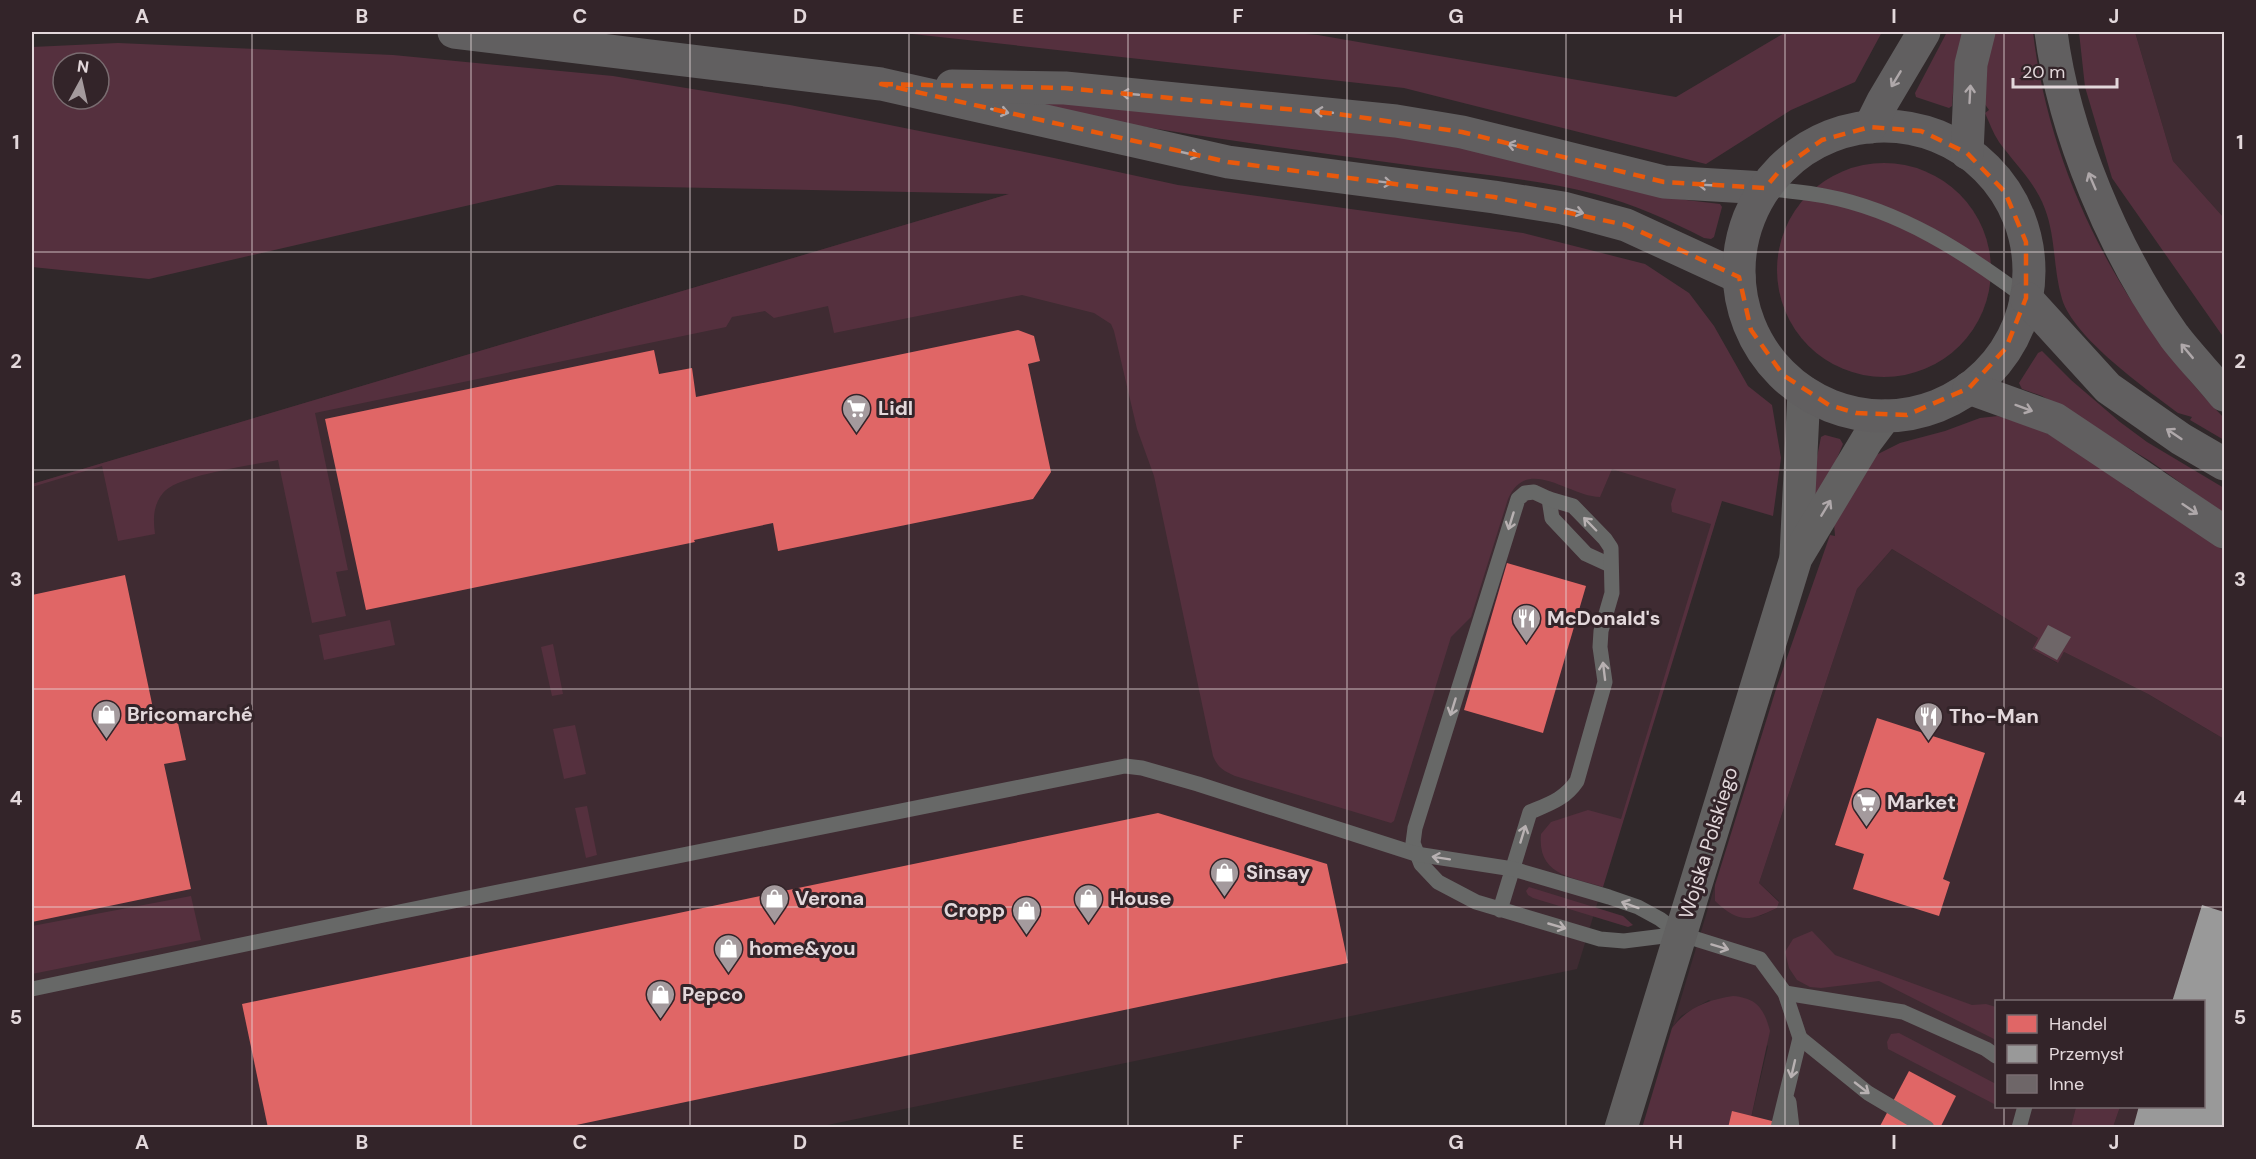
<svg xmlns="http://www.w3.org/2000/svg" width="2256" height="1159" font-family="'DM Sans',sans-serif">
<rect width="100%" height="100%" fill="#30282a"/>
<g fill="#3f2b32">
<polygon points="2135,32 2224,32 2224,218 2173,161"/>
<polygon points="1012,193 1722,500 1577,969 818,1127 32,1128 32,484"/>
<polygon points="1892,549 2038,638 2032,649 2057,663 2064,652 2148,694 2224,739 2224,1127 2113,1127 2120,1107 2204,1106 2204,1002 1996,1002 1996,1106 2076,1107 2071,1128 1749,1127 1768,1046 1709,1000 1681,1016 1672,1028 1715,885 1715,901 1760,916 1777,908 1779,901 1759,883 1857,589"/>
</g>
<g fill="#55303e" fill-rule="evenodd">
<polygon points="894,32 1281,32 1318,35 1676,97 1786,32 1882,32 1855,82 1791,110 1706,164 1404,88"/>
<polygon points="1947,32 1964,32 1955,67 1952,106 1949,108 1916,97 1915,93"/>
<path d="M1992 32H2033C2050 177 2123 314 2224 418V440L2190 420 2192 417 2178 413C2145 388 2074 338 2062 299 2053 269 2056 238 2045 209 2035 182 2015 164 1999 142 1993 133 1989 122 1985 113L1989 110 1982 100Z"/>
<polygon points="2079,32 2135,32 2173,161 2224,218 2224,338 2112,178 2085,87"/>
<path d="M118 43 393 55 613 76 790 105 1054 158 1178 185 1523 233 1645 264 1689 293 1714 326 1748 386 1772 405 1781 458 1773 516 1722 501 1603 887C1572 877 1537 876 1541 834L1551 822 1588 810 1621 819 1711 524 1672 512 1671 504 1676 489 1612 469 1600 497C1568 496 1527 455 1508 499L1471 617 1451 637 1394 821 1391 823 1235 776C1224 771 1218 768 1213 756L1154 476 1137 429 1114 331 1111 324 1094 313 1022 295 834 333 828 306 774 318 765 311 732 317 726 327 315 413 348 570 336 572 346 616 312 623 278 460C253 465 177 475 163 493 153 505 153 519 155 534L118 541 102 466 32 487V484L1009 194 557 185 149 279 32 267V47ZM63 63H99V99H63Z"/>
<path d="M1035 98 1406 138 1498 155 1686 200 1720 204 1722 207 1714 237 1711 239 1704 238C1669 220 1633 204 1595 194 1530 177 1460 173 1393 163 1275 147 1157 131 1040 108Z"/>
<circle cx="1884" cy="270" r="107"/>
<polygon points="2042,351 2071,380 2120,422 2147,442 2224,488 2224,514 2150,461 2042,396 2022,389 2019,383 2038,353"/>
<path d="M1998 416 2040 429 2125 481 2128 488 2134 492 2139 490 2224 551V739L2148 694 2064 652 2058 663 2032 649 2038 638 1892 549 1857 589 1759 883 1779 902 1777 908C1748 922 1739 923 1715 901V885L1777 686 1830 535 1835 536 1834 523 1876 455 1900 443 1945 431 1980 418Z"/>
<polygon points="1825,435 1840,439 1843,444 1812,518 1804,522 1821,437"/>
<polygon points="390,620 395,645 324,660 319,635"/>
<polygon points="553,644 563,694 552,696 541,647"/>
<polygon points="575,725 586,774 564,779 553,729"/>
<polygon points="587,806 597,855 586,858 575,808"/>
<polygon points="1529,887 1623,916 1633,925 1628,927 1533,898 1528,895 1526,891"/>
<polygon points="191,896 201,940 32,974 32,926"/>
<polygon points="1812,931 1835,955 1972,1005 1986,1004 1996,1007 1996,1040 1879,981 1821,988 1810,987 1797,980 1789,968 1785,952 1793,939"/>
<path d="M1733 996C1756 998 1764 1008 1770 1031L1749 1127 1642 1128 1672 1028C1688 1007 1708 1000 1733 996Z"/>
<polygon points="1899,1033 1996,1084 1996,1105 1888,1049 1887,1042 1891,1034"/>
<polygon points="2076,1107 2076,1106 2120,1107 2113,1127 2071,1127"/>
</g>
<g fill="#e06666">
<polygon points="1018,330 1034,336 1040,361 1028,364 1051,472 1033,499 778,551 773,523 694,540 695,542 366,610 325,419 654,350 659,374 692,368 696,397"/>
<polygon points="1507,563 1586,586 1543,733 1464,710"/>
<polygon points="125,575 155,718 176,714 186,760 164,764 191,889 32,922 32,595"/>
<polygon points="1877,718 1985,753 1943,879 1950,882 1939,916 1853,889 1864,854 1835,845"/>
<polygon points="1158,813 1327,864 1348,963 562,1128 268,1128 242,1004"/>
<polygon points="1909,1071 1956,1096 1940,1128 1879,1128"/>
<polygon points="1732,1111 1776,1122 1779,1128 1728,1128"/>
</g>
<polygon fill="#999" points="2202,905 2224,912 2224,1128 2133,1128 2139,1106 2204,1106 2204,1002 2172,1002"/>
<polygon fill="#6e6668" points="2048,625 2071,637 2057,660 2035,648"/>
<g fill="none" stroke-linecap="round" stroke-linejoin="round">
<g stroke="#676867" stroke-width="15">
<path d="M1765 188C1785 191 1805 192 1825 196 1900 210 1966 253 2026 298"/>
<polyline points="1549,499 1552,518 1586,554 1610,565"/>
<path d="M1500 910 1530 812C1549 804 1565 799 1577 781L1605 682 1600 647 1601 631 1612 593 1611 548 1605 539 1573 506 1549 499 1534 492 1525 493 1518 499 1415 828 1413 843 1421 864 1438 882 1476 902 1600 939 1624 941 1680 934"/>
<polyline points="32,989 379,916 1125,766 1142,768 1198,784 1416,854 1513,869 1609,897 1638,907 1660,919 1680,934 1760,959 1785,993 1800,1038 1778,1128"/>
<polyline points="1785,993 1903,1012 1986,1049 1996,1056"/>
<polyline points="1800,1038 1868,1093 1927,1128"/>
<polyline points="1789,1102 1792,1128"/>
<polyline points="2019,1128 2025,1106"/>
</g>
<g stroke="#626161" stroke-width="33">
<polyline points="1796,555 1804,392"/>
<polyline points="1621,1128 1796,558 1867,440 1885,416"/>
</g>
<g stroke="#615f60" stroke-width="33">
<polyline points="454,32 881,84 1228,162 1494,197 1563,208 1626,225 1739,277"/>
<path d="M2051 32C2064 133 2114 252 2174 336 2189 356 2208 375 2224 395"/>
<polyline points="952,86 1065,88 1396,121 1462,132 1664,182 1765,188"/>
<circle cx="1884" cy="271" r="145"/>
<polyline points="1870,127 1883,101 1924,32"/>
<polyline points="1967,153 1971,64 1979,32"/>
<polyline points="2026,298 2108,388 2181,439 2224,464"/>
<polyline points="1969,388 2055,419 2224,532"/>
</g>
</g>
<defs><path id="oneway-shaft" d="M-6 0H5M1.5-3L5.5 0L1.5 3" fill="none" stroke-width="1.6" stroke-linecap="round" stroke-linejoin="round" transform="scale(1.5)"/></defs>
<g stroke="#afa8aa">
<use href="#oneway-shaft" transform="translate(1896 79) rotate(121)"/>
<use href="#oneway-shaft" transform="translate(1130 94) rotate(-175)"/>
<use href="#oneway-shaft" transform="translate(1970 94) rotate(-87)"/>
<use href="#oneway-shaft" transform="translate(1000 111) rotate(13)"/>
<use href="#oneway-shaft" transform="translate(1324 112) rotate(-175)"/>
<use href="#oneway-shaft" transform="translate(1516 146) rotate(-166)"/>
<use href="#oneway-shaft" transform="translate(1190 154) rotate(13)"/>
<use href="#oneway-shaft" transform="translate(2092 181) rotate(-113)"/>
<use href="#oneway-shaft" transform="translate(1383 182) rotate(7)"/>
<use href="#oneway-shaft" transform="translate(1707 185) rotate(-177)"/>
<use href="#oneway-shaft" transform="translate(1575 211) rotate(15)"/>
<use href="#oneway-shaft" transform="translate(2187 351) rotate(-130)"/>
<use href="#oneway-shaft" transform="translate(2024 408) rotate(20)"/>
<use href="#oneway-shaft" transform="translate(2174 434) rotate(-146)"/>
<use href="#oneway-shaft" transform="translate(1826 508) rotate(-59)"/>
<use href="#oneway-shaft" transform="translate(2190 509) rotate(34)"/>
</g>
<g stroke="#b8b1b2">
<use href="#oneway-shaft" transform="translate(1511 521) rotate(107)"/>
<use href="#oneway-shaft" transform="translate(1590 524) rotate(-134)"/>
<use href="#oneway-shaft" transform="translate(1604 671) rotate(-97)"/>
<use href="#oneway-shaft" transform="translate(1453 707) rotate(107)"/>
<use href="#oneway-shaft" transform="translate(1523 834) rotate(-73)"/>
<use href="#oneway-shaft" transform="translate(1441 858) rotate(-171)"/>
<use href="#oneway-shaft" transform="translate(1630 905) rotate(-160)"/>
<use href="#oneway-shaft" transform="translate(1557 926) rotate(16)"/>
<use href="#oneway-shaft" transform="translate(1720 947) rotate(17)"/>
<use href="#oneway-shaft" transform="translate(1793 1069) rotate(103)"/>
<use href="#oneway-shaft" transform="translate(1862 1088) rotate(38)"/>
</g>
<path fill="none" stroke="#e8590c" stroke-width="4.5" stroke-dasharray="12 8" stroke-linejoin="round" d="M881 84 1065 88 1338 114 1462 132 1664 182 1765 188 1781 169 1822 140 1870 127 1921 131 1967 153 2005 192 2026 242V298L2006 348 1969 388 1907 415 1856 413 1829 405 1783 375 1751 330 1739 277 1626 225 1494 197 1228 162Z"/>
<path fill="none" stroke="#e3d8db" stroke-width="1.5" stroke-opacity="0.55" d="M252 32V1128M471 32V1128M690 32V1128M909 32V1128M1128 32V1128M1347 32V1128M1566 32V1128M1785 32V1128M2004 32V1002M32 252H2224M32 470H2224M32 689H2224M32 907H2224M2004 1106V1128"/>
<defs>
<symbol id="supermarket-pin" viewBox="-11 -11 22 30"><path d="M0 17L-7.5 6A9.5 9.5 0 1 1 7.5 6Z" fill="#a49a9d" stroke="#332429"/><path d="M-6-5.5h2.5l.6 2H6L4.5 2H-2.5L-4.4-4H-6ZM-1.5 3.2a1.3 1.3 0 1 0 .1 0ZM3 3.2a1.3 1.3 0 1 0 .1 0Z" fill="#fff"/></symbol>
<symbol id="restaurant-pin" viewBox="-11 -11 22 30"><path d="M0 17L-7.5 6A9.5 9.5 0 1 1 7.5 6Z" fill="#a49a9d" stroke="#332429"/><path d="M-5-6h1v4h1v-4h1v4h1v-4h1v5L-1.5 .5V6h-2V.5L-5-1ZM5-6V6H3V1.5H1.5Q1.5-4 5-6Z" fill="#fff"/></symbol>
<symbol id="shop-pin" viewBox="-11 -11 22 30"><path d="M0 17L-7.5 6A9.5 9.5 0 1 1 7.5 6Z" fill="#a49a9d" stroke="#332429"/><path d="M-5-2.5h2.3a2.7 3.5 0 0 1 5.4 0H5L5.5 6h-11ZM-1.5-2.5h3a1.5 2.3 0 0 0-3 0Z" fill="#fff"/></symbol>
</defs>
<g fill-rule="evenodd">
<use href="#supermarket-pin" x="840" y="392" width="33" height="45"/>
<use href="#restaurant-pin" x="1510" y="602" width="33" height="45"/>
<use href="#shop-pin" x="90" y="698" width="33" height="45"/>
<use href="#restaurant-pin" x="1912" y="700" width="33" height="45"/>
<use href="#supermarket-pin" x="1850" y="786" width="33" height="45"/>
<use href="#shop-pin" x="1208" y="856" width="33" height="45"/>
<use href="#shop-pin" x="758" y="882" width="33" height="45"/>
<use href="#shop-pin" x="1072" y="882" width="33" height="45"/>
<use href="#shop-pin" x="1010" y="894" width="33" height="45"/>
<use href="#shop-pin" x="712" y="932" width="33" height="45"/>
<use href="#shop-pin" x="644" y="978" width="33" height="45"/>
</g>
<g text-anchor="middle" stroke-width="6" stroke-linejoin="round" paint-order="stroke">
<g font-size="20" font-weight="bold" fill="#e3d8db" stroke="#332429" text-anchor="start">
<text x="878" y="415">Lidl</text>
<text x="1547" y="625">McDonald's</text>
<text x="127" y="721">Bricomarché</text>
<text x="1949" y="723">Tho-Man</text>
<text x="1887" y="809">Market</text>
<text x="1246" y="879">Sinsay</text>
<text x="795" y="905">Verona</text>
<text x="1110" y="905">House</text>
<text x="1005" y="917" text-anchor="end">Cropp</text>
<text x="749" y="955">home&amp;you</text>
<text x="682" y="1001">Pepco</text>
</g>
<g font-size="20" fill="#e3d8db" stroke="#332429">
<text transform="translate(1708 843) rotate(-73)" y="7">Wojska Polskiego</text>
</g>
</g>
<rect width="2256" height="1159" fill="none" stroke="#332429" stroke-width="66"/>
<rect x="1995" y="1000" width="210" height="108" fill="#332429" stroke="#796c70" stroke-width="1.5"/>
<rect x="2007" y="1015" width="30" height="18" fill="#e06666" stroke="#796c70" stroke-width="1.5"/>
<text x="2049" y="1030" font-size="18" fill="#e3d8db">Handel</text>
<rect x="2007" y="1045" width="30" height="18" fill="#999999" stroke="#796c70" stroke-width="1.5"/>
<text x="2049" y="1060" font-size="18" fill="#e3d8db">Przemysł</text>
<rect x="2007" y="1075" width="30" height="18" fill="#6e6668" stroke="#796c70" stroke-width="1.5"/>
<text x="2049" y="1090" font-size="18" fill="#e3d8db">Inne</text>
<g transform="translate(81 81) rotate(8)"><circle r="28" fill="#332429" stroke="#796c70" stroke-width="1.5"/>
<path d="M0-4.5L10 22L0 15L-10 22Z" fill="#a49a9d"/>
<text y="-9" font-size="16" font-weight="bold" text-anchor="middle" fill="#e3d8db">N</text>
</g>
<path d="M2013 78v9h104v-9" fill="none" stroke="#e3d8db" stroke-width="3"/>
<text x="2022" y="78" font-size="18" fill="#e3d8db" stroke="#332429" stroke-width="4.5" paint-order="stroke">20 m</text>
<rect x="33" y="33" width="2190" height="1093" fill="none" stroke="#e3d8db" stroke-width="2"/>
<g font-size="20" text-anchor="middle" font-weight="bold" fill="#e3d8db">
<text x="142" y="23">A</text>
<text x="362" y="23">B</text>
<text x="580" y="23">C</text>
<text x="800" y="23">D</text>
<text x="1018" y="23">E</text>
<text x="1238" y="23">F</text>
<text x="1456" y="23">G</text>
<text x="1676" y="23">H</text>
<text x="1894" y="23">I</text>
<text x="2114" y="23">J</text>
<text x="16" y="149">1</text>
<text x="2240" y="149">1</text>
<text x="16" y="368">2</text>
<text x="2240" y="368">2</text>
<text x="16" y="586">3</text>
<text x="2240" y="586">3</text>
<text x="16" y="805">4</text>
<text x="2240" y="805">4</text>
<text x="16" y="1024">5</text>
<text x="2240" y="1024">5</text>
<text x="142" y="1149">A</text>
<text x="362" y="1149">B</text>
<text x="580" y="1149">C</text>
<text x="800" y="1149">D</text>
<text x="1018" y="1149">E</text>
<text x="1238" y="1149">F</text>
<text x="1456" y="1149">G</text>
<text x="1676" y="1149">H</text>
<text x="1894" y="1149">I</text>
<text x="2114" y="1149">J</text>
</g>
</svg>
